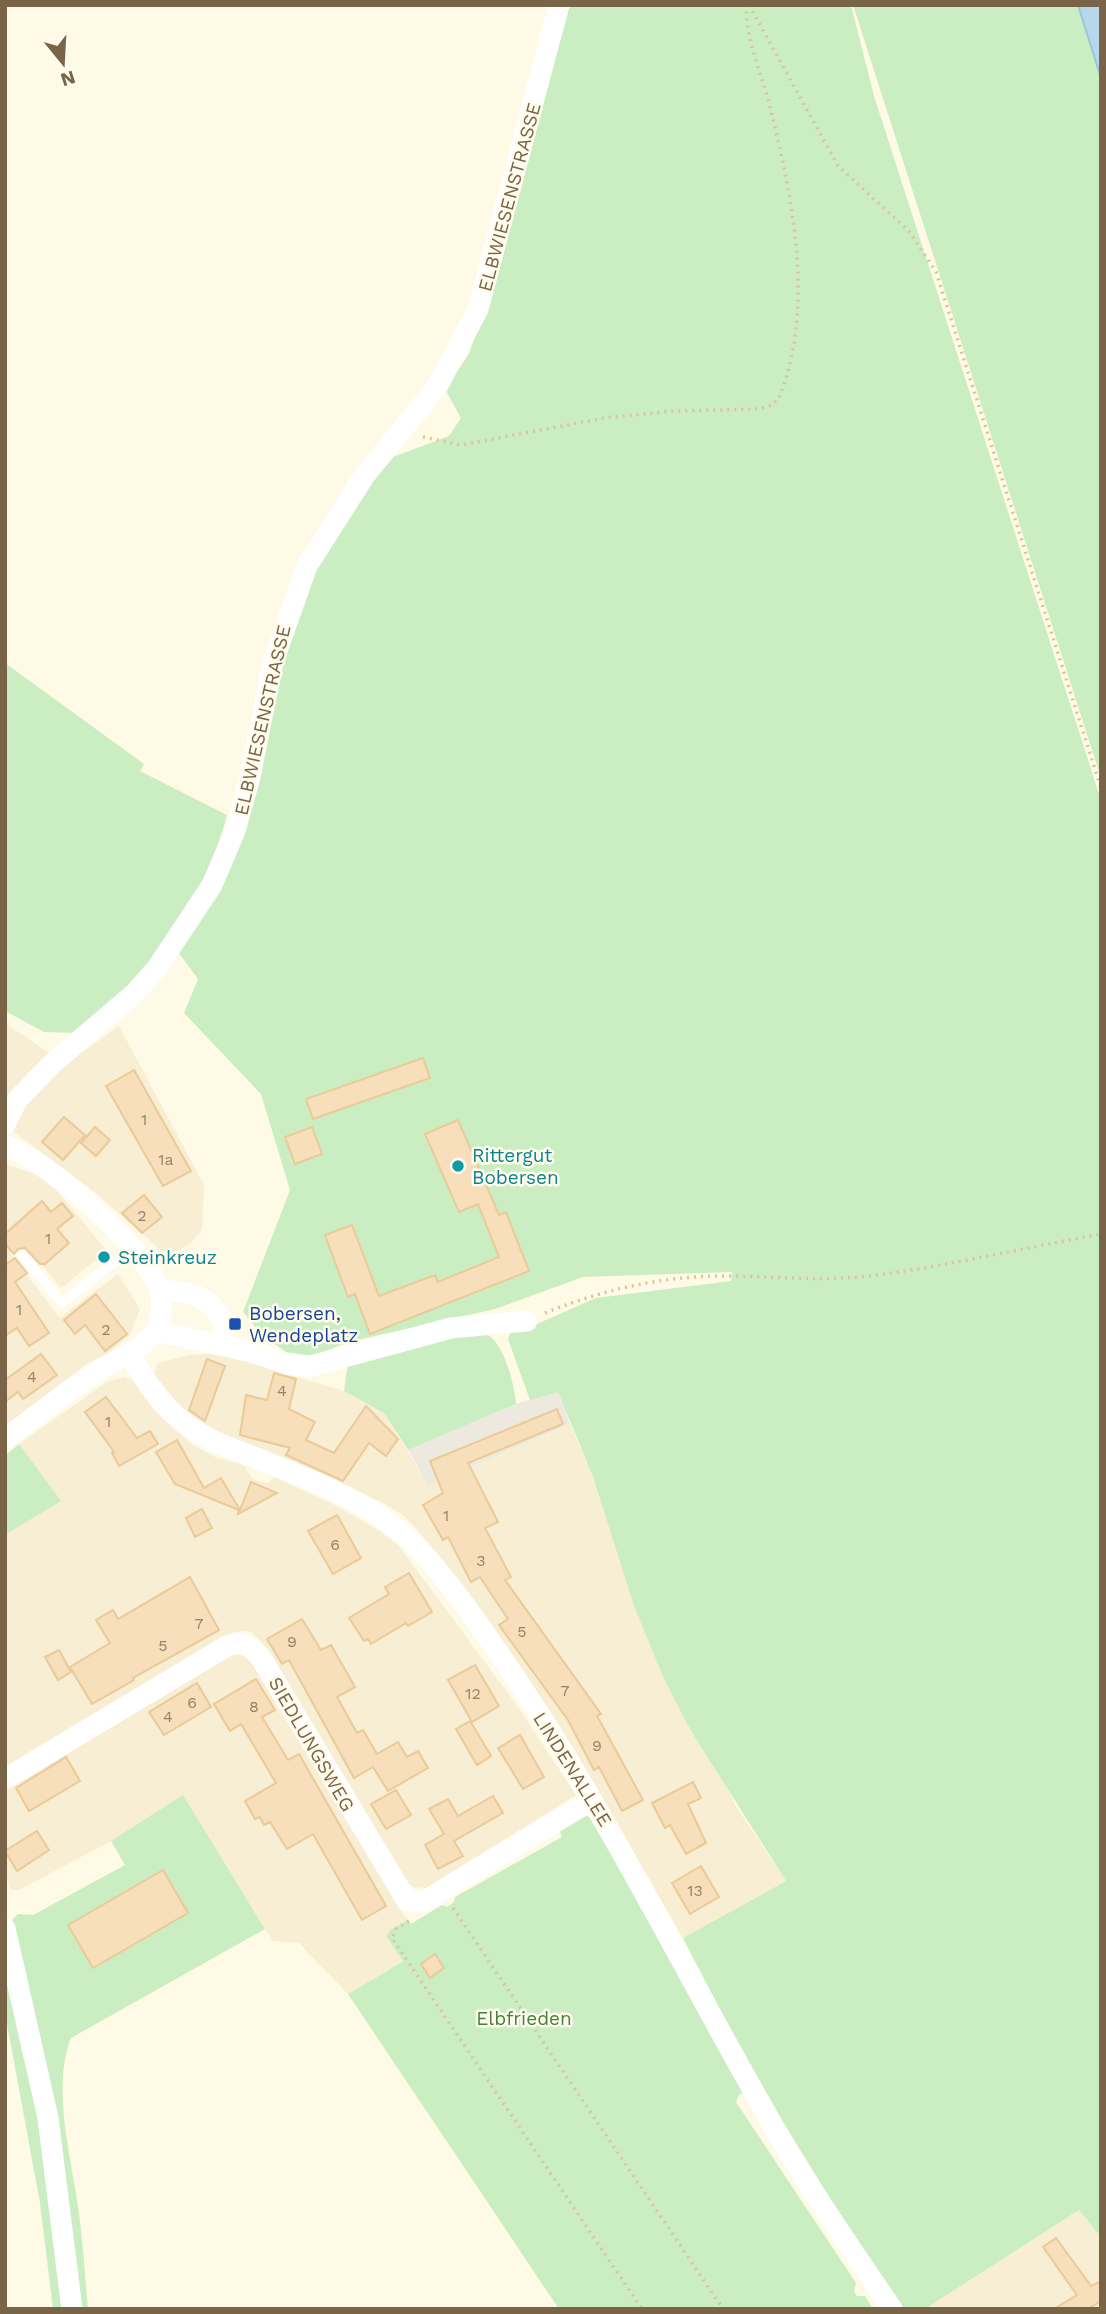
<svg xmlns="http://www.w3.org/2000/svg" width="1106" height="2314" font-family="'Work Sans',sans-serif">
<rect width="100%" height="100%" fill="#fefae5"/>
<g fill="#f7eed3">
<polygon points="5,1023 51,1054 5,1105"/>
<polygon points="119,1026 204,1185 202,1229 191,1243 177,1251 164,1253 96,1193 10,1129 19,1107 55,1071"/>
<polygon points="5,1164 38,1175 57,1191 107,1251 61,1288 23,1242 10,1253 60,1318 118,1274 140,1309 130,1334 108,1354 88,1363 5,1426"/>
<polygon points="216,1353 344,1391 384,1413 428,1485 570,1424 593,1477 634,1606 737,1808 786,1881 683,1938 567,1737 515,1658 417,1529 403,1515 383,1503 320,1473 211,1430 177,1403 154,1374 158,1363 190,1355"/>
<polygon points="124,1377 133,1380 154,1410 190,1443 215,1457 243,1465 253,1479 267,1484 274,1477 333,1504 381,1532 399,1546 518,1707 576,1795 426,1888 413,1887 407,1883 260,1640 251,1632 244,1631 234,1632 5,1768 5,1535 60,1501 19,1444 107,1382"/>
<polygon points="234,1651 251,1656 407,1920 390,1930 403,1960 348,1994 299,1943 273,1941 183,1796 111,1841 19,1890 11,1890 5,1870 5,1786"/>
<polygon points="1079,2210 1101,2237 1101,2309 925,2309"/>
</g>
<polygon fill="#eee9df" points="558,1391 570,1424 428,1485 408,1450 516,1404"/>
<g fill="#caeec2">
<polygon points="564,5 851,5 874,96 1101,800 1101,2237 1079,2210 925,2309 904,2309 834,2205 754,2075 683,1938 786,1881 691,1731 665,1681 634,1606 593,1477 558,1392 530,1400 508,1339 511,1331 530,1327 596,1298 731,1281 732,1272 583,1277 495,1309 348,1342 314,1356 286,1352 261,1334 243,1312 290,1190 261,1094 184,1013 198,979 176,949 215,892 276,665 332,530 393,457 449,436 461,418 445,389 469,354 483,313"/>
<polygon points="853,5 1078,5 1101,78 1101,778"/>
<path d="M5 663 144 764 140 771 227 815C201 911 152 970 78 1033L44 1032 5 1011Z"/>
<path d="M453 1333C463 1333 477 1331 486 1334 504 1341 515 1387 516 1404L408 1450 384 1413 344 1391 348 1363Z"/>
<polygon points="19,1444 61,1501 5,1535 5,1456"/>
<path d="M183 1795 265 1929 71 2038C51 2088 72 2160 79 2213 83 2244 85 2277 88 2309H81L69 2206 11 1921 18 1914 33 1915 125 1865 111 1841Z"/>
<polygon points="585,1815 591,1818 747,2091 739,2095 736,2102 856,2283 854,2291 857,2296 865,2296 873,2309 559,2309 348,1994 403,1961 386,1936 390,1930 407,1920 411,1924 442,1905 447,1907 454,1902 455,1897 562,1837 559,1829"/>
<polygon points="5,1967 39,2119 62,2309 53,2309 40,2203 5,2013"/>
</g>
<polygon fill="#b7d8ea" stroke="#9cc5dd" stroke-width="2" points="1078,5 1101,5 1101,78"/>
<g fill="#f6dfba" stroke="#eaca99" stroke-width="2">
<polygon points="423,1058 430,1078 313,1119 306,1099"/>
<polygon points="134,1070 191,1171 163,1186 106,1086"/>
<polygon points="64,1117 85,1135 63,1160 42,1142"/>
<polygon points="458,1120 499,1215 506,1212 529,1271 370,1334 355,1294 348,1297 325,1235 352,1225 379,1296 435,1275 438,1282 499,1257 478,1204 459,1212 425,1134"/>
<polygon points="95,1127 110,1140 96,1156 81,1143"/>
<polygon points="312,1127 322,1154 295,1164 285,1137"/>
<polygon points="144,1195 162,1217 142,1233 122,1213"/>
<polygon points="42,1201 51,1212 62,1203 73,1216 57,1229 69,1243 45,1264 40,1264 25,1248 18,1249 14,1254 5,1244 5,1234"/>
<polygon points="15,1258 27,1273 15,1282 49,1333 29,1346 17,1328 5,1336 5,1265"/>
<polygon points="96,1294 127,1334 105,1351 85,1325 75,1334 64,1320"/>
<polygon points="41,1354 57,1375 23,1399 18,1392 5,1402 5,1380"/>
<polygon points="207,1359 225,1366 205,1421 189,1410"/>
<polygon points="274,1373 296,1379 289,1409 315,1422 306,1440 334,1453 366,1406 398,1439 386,1456 369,1443 343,1481 286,1455 290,1448 240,1435 246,1395 267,1400"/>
<polygon points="106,1397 137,1438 150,1431 158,1444 119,1466 112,1453 114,1452 85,1412"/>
<polygon points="557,1409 563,1424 468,1463 498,1522 485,1528 511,1577 505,1580 601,1714 597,1716 643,1800 622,1811 599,1767 594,1770 568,1720 499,1625 508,1619 480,1577 471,1582 448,1537 443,1540 423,1505 443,1493 430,1461"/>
<polygon points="177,1440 204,1488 221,1478 240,1510 251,1482 277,1493 238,1514 239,1510 175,1484 156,1452"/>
<polygon points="202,1509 212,1528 195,1537 186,1518"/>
<polygon points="337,1515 361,1558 333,1574 308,1531"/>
<polygon points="409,1573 432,1612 408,1626 406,1623 371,1644 368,1639 364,1641 349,1618 389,1594 385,1587"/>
<polygon points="190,1577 219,1630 133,1678 134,1680 92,1704 70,1667 110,1643 96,1620 113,1610 118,1619"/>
<polygon points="302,1619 321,1650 331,1645 355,1687 337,1697 357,1733 363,1730 377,1754 398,1742 407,1757 418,1751 428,1768 388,1791 373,1767 354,1778 289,1660 282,1664 267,1639"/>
<polygon points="59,1650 71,1672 58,1680 45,1657"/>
<polygon points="475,1665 499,1706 472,1722 448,1680"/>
<polygon points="256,1679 275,1710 262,1717 288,1760 299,1754 386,1906 362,1920 313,1834 287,1849 270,1822 264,1825 260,1817 255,1819 245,1801 276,1783 241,1724 230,1731 214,1704"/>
<polygon points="197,1683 211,1707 164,1735 149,1712"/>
<polygon points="470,1721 491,1756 477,1765 456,1729"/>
<polygon points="520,1735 544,1777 523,1789 498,1748"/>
<polygon points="66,1757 80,1781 29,1811 16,1788"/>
<polygon points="693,1782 701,1798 688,1804 706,1843 686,1854 670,1825 665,1828 652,1803"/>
<polygon points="396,1790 411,1815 386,1829 371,1804"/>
<polygon points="493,1796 503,1813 454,1841 463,1856 438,1869 425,1845 444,1834 429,1809 448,1799 458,1816"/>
<polygon points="37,1831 49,1850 17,1871 5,1851"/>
<polygon points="701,1866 719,1897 690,1914 672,1883"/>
<polygon points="163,1870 188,1913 93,1968 68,1925"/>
<polygon points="435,1954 444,1968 430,1978 421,1964"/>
<polygon points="1056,2238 1091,2286 1101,2281 1101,2301 1088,2309 1054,2309 1077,2295 1043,2247"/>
</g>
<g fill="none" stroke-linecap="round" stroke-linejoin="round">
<g stroke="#dcc39d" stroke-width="3.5" stroke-dasharray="2 5" stroke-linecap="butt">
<polyline points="749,5 838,166 909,231 936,272 1101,788"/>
<path d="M423 437 461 445 604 418 675 411 760 409 772 405 779 398C816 307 792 195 769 103 760 69 746 41 746 5"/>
<path d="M545 1313C605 1289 665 1275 731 1276 778 1277 823 1281 870 1276 947 1266 1024 1248 1101 1234"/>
<polyline points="453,1908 723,2309"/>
<polyline points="409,1921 396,1929 392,1938 642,2309"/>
</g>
<polyline stroke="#fff" stroke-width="10" points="22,1255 62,1303 131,1249"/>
<g stroke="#fff" stroke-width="21">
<polyline points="5,1124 17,1100 53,1063 135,993 157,968 212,885 235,831 250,777 273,662 307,566 365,475 437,387 478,309 559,5"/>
<path d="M5 1146C47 1159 144 1247 159 1289 163 1301 163 1319 156 1330 144 1349 118 1359 100 1370 67 1391 37 1416 5 1439"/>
<path d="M159 1290C194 1293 206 1293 225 1324L220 1344"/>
<polyline points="155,1331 257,1353 286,1364 307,1367 451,1328 527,1321"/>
<path d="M129 1353C144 1379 159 1403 183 1422 204 1439 232 1449 257 1458 319 1484 384 1506 428 1559 465 1602 497 1650 528 1697 619 1836 692 1985 775 2129 811 2191 852 2250 892 2309"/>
<path d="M5 1779 227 1646C243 1640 251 1646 261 1658L407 1901 423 1902 592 1800"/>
<polyline points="5,1928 48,2118 72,2309"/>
</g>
</g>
<g fill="#0f9aa8" stroke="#fffced" stroke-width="2.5">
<circle cx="458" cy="1166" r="7"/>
<circle cx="104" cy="1257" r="7"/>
</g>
<rect fill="#1a4fb4" stroke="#fffced" stroke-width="2.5" x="228" y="1317" width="14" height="14" rx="3.5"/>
<g text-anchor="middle" stroke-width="5" stroke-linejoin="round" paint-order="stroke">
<g font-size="16" fill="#998364">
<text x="144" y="1125">1</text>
<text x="166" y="1165">1a</text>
<text x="142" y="1221">2</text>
<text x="48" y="1244">1</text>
<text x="19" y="1315">1</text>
<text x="106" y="1335">2</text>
<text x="32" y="1382">4</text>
<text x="282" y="1396">4</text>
<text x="108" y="1427">1</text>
<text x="446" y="1521">1</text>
<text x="335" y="1550">6</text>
<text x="481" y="1566">3</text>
<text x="199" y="1629">7</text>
<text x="522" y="1637">5</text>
<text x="292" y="1647">9</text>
<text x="163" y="1651">5</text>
<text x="565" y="1696">7</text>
<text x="473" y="1699">12</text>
<text x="192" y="1708">6</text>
<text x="254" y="1712">8</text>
<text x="168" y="1722">4</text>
<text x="597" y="1751">9</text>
<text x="695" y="1896">13</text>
</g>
<g font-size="19" fill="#7a6447" stroke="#fffced">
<text transform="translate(509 197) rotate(-75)" y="7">ELBWIESENSTRASSE</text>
<text transform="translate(262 720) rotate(-77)" y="7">ELBWIESENSTRASSE</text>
<text transform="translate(312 1744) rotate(60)" y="7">SIEDLUNGSWEG</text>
<text transform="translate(573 1769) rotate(58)" y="7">LINDENALLEE</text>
</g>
<g font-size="19" fill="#0d838f" stroke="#fffced" text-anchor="start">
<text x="472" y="1162">Rittergut<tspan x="472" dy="22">Bobersen</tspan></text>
<text x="118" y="1264">Steinkreuz</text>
</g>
<g font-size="19" fill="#164399" stroke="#fffced" text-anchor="start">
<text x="249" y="1320">Bobersen,<tspan x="249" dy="22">Wendeplatz</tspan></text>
</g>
<g font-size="19" fill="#43813e" stroke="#fffced">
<text x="524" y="2025">Elbfrieden</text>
</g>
</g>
<rect width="1106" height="2314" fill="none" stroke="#7a6447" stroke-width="14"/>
<g transform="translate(63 63) rotate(162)" stroke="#fffced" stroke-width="5" paint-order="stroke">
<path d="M0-5L12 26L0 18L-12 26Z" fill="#7a6447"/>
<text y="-10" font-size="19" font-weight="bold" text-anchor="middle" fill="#7a6447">N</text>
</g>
</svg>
